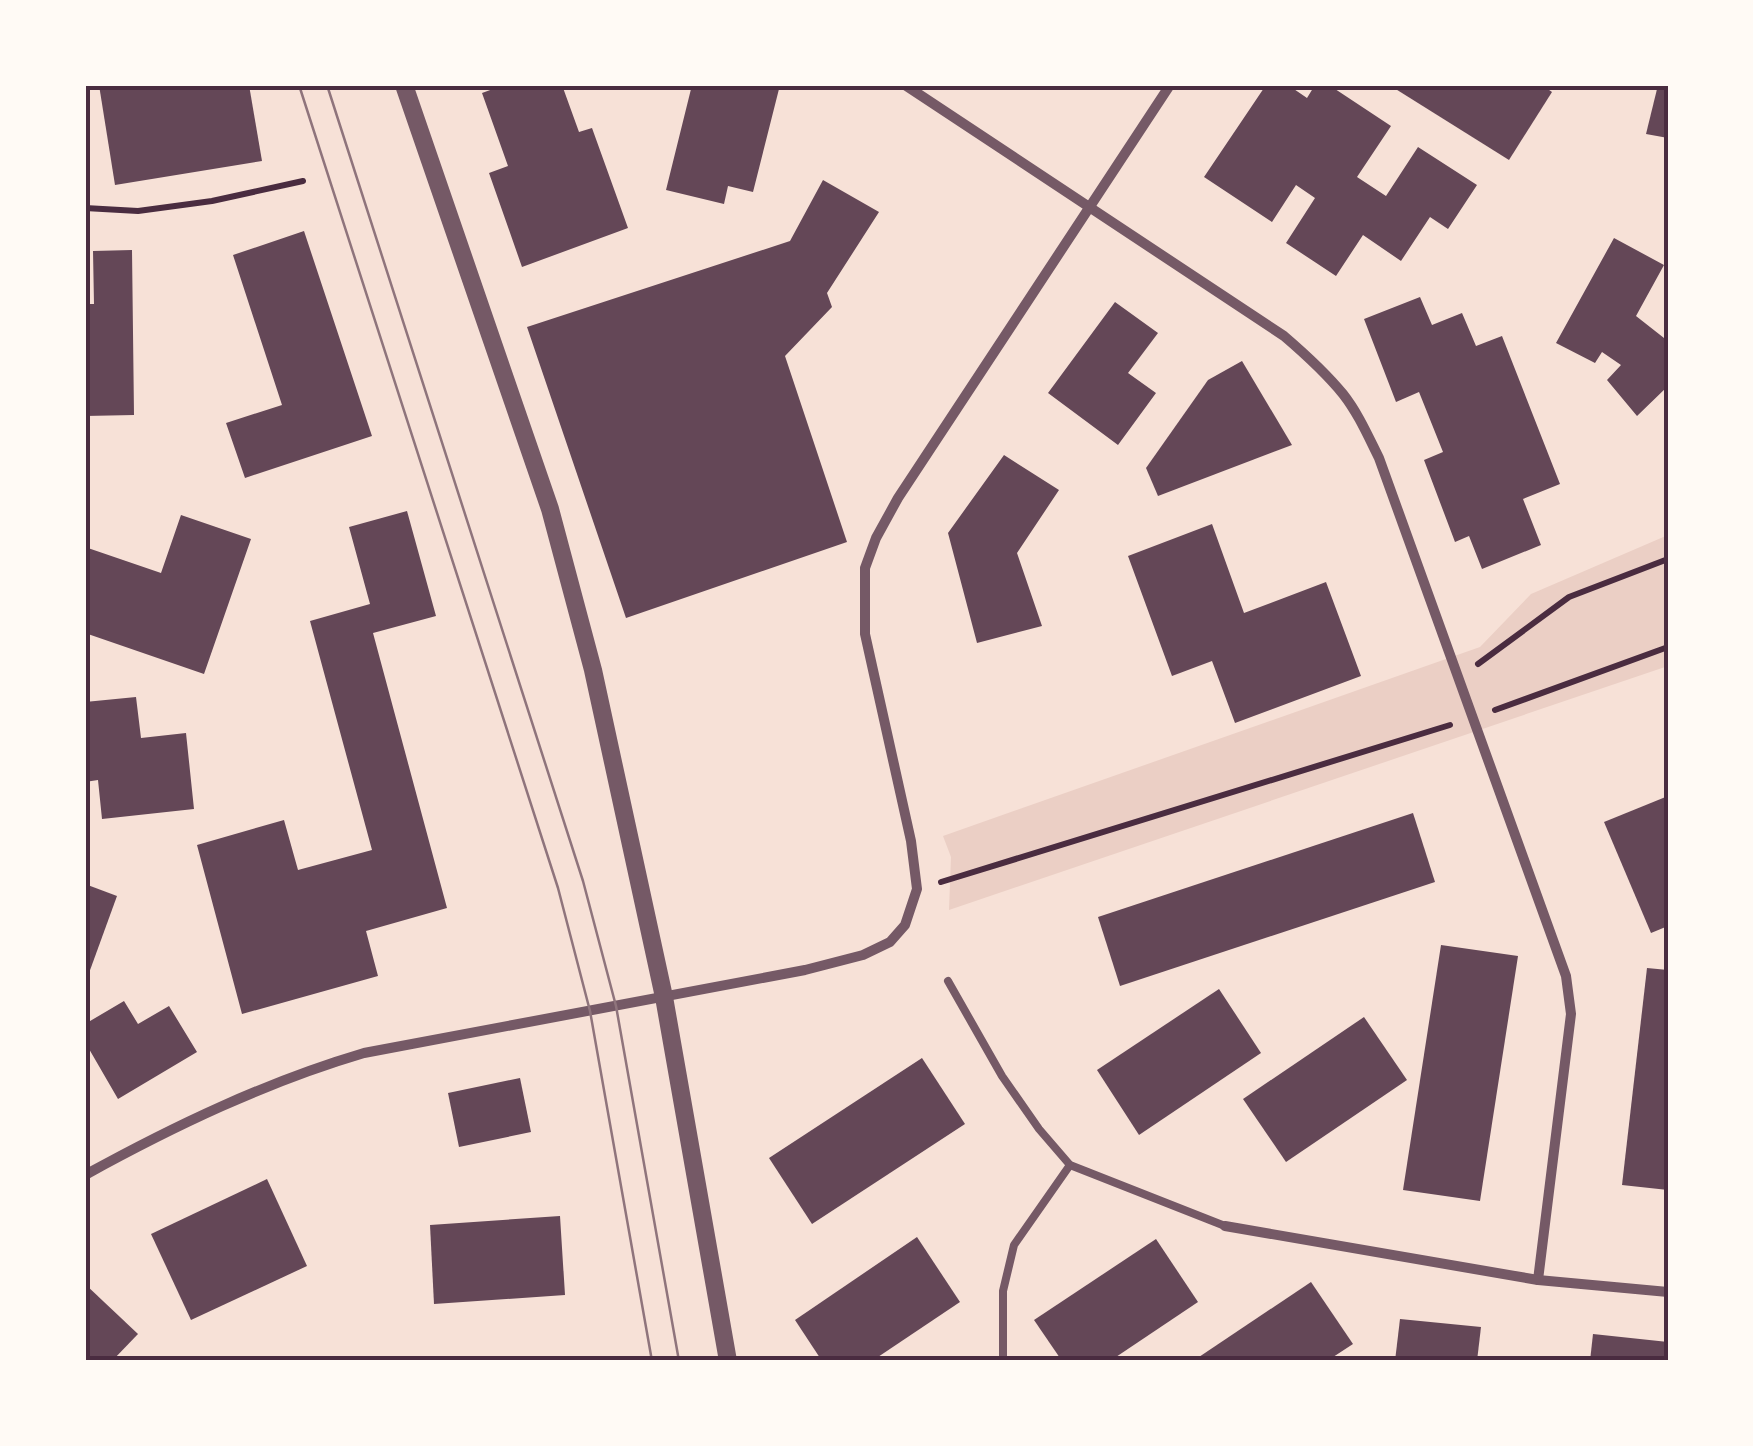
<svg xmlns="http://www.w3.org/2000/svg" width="1753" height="1446" font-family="'DM Sans',sans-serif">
<rect width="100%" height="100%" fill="#f7e1d7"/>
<polygon fill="#ebcfc5" points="1668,535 1668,666 949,910 951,857 943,836 1480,647 1531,594"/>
<g fill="#644757">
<polygon points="99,85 249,85 262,161 115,185"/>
<polygon points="504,85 562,85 579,132 592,128 628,228 522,267 489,173 508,166 482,93"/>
<polygon points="692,85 780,85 753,192 728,186 724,204 666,190"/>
<polygon points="1266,85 1288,85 1307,98 1315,85 1329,85 1391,126 1357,177 1386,196 1418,147 1477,185 1448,229 1430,217 1401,261 1363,235 1336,276 1286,243 1315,198 1296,185 1272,222 1204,177"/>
<polygon points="1396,85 1542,85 1552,92 1509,160 1394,88"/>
<polygon points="1658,85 1668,85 1668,138 1646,134"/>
<polygon points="823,180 879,212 827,293 832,307 785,356 847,542 626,618 527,327 790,241"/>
<polygon points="304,231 372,436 245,478 226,423 282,405 233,255"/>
<polygon points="1614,238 1664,265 1636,316 1664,338 1668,333 1668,386 1637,416 1607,380 1621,365 1602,352 1595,363 1556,343"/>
<polygon points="132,250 134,415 85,416 85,304 94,304 93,251"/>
<polygon points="1420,297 1432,325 1462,313 1476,346 1502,336 1560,484 1523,499 1541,545 1482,569 1469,536 1455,542 1424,460 1443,452 1419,392 1396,402 1364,319"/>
<polygon points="1115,302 1158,333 1128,373 1156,393 1118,445 1048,393"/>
<polygon points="1242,361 1292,445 1158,496 1146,468 1208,380"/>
<polygon points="1004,455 1059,490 1017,553 1042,626 977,643 948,533"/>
<polygon points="407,511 436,616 373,633 447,908 366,931 378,976 242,1014 197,845 284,820 298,870 372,850 310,621 370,604 349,527"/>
<polygon points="181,515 251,539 204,674 85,633 85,547 161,573"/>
<polygon points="1212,524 1244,613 1326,582 1361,676 1235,723 1212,661 1172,676 1128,556"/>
<polygon points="136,697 141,738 186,733 194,809 102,819 98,780 85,782 85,702"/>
<polygon points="1668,796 1668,926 1651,933 1604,822"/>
<polygon points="1413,813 1435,882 1120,986 1098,917"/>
<polygon points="85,884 117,896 89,973 85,972"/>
<polygon points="1441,945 1518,956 1480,1201 1403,1190"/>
<polygon points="1647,968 1668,970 1668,1190 1622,1185"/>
<polygon points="1219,989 1261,1053 1139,1135 1097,1070"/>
<polygon points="124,1001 138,1024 169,1006 197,1052 118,1099 85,1042 85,1024"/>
<polygon points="1364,1017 1407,1080 1286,1162 1243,1099"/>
<polygon points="922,1058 965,1124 812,1224 769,1158"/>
<polygon points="520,1078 531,1132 459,1147 448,1093"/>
<polygon points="267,1179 307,1266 191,1320 151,1234"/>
<polygon points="560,1216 565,1295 434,1304 430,1225"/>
<polygon points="917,1237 960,1302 872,1361 822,1361 795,1320"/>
<polygon points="1156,1239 1198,1302 1110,1361 1062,1361 1034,1320"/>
<polygon points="1311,1282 1353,1344 1327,1361 1193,1361"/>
<polygon points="85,1284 138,1334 112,1361 85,1361"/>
<polygon points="1400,1319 1481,1327 1477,1361 1395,1361"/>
<polygon points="1593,1334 1668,1342 1668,1361 1590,1361"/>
</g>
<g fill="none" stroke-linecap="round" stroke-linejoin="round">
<g stroke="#4a2c40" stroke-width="6">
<polyline points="85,208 138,211 212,201 303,181"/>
<polyline points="1478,664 1569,597 1668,559"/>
<polyline points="1495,710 1668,647"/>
<polyline points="941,882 1450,725"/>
</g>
<g stroke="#755966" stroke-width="8">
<polyline points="948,981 1002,1076 1039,1129 1070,1165 1225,1226"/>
<polyline points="1003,1361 1003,1291 1014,1245 1070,1165"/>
</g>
<g stroke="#755966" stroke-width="10">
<path d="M905 85 1284 336C1305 354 1325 372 1343 394 1358 413 1368 436 1379 458L1566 976 1571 1014 1538 1280"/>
<path d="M85 1175C174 1126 266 1082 364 1053L805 970 863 955 890 942 905 925 917 889 911 841 865 634V568L876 538 898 498 1170 85"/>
<polyline points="1225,1226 1538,1280 1668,1292"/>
</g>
<polyline stroke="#755966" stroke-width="18" points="404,85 550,509 593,670 664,997 728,1361"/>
<g stroke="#8f747c" stroke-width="2.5">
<polyline points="299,85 558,888 590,1011 652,1361"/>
<polyline points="327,85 583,881 616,1006 679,1361"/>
</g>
</g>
<rect width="1753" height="1446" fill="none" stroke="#fffaf5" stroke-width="175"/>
<rect x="88" y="88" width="1578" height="1270" fill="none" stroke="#4a2c40" stroke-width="4"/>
</svg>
